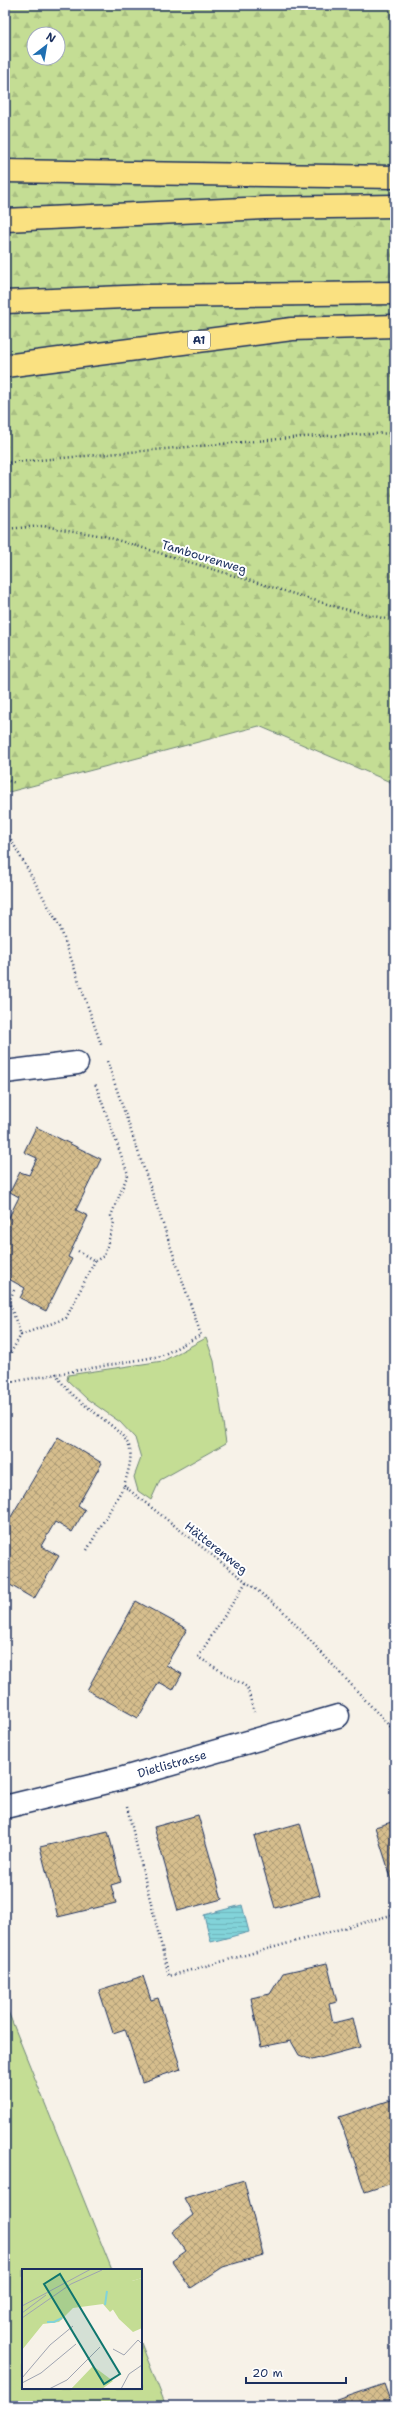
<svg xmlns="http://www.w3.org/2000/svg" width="400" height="2411" font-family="'Shantell Sans',sans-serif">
<defs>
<pattern id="forest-firs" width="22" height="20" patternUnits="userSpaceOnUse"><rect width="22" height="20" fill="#c4dd94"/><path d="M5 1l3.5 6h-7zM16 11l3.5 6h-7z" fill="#a8be82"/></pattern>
<pattern id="water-rules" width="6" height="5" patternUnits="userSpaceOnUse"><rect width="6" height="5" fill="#82d3d9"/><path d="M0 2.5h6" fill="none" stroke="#70b5bd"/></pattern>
<pattern id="building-cross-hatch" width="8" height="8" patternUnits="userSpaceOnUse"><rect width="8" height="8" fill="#d6be8d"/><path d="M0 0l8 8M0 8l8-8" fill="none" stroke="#ad9b76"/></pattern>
</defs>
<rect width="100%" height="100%" fill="#f7f2e8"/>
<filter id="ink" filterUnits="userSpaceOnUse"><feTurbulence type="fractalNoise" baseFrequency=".025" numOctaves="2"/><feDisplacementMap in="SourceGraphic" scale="8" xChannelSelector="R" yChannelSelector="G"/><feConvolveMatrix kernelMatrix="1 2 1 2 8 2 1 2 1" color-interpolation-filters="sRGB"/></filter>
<g filter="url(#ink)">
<g fill="#c4dd94" stroke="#708679">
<polygon points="206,1338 214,1361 226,1443 160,1480 151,1500 138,1491 134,1477 141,1458 135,1438 120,1422 87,1399 67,1380 68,1375 163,1361"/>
<polygon points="5,2004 112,2270 23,2270 23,2388 141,2388 141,2343 166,2406 5,2406"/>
</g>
<path fill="url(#forest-firs)" stroke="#708679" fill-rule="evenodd" d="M5 5H395V784L259 726 5 793ZM34 34H58V58H34Z"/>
<polygon fill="url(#water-rules)" stroke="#5991a8" points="242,1905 249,1932 211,1942 204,1915"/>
<g fill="url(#building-cross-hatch)" stroke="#1b2f5e">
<polygon points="36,1127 101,1159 76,1210 88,1216 68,1257 72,1259 46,1311 20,1298 25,1288 5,1277 5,1225 19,1197 10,1192 20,1172 29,1175 37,1158 24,1152"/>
<polygon points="58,1437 102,1463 78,1505 85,1510 72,1532 55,1522 41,1546 59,1556 34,1599 5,1582 5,1527"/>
<polygon points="136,1601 187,1629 166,1665 182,1674 173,1690 159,1682 138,1718 87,1690"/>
<polygon points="198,1815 222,1899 178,1911 154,1827"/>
<polygon points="395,1821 395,1890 375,1827"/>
<polygon points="300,1823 320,1895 275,1908 254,1836"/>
<polygon points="108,1831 121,1882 111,1885 116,1903 58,1917 40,1847"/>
<polygon points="327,1963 337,2002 329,2004 333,2023 353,2018 360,2047 312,2060 299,2055 291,2041 261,2047 251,1998 270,1994 283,1973"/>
<polygon points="143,1976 151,2000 158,1998 181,2069 142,2082 125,2029 113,2033 99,1990"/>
<polygon points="394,2099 395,2182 365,2192 339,2117"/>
<polygon points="244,2180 263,2255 223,2267 191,2288 172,2261 186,2251 172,2232 193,2215 184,2198"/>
<polygon points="384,2384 392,2406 320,2406"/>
</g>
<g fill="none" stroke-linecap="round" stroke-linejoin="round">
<defs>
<g id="minor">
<polyline points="5,1072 77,1063"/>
<polyline points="5,1807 120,1779 338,1716"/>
</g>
<g id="highway">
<polyline points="5,171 395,177"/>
<polyline points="5,220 264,208 395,206"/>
<polyline points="5,302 148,296 395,293"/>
<polyline points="5,366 292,329 395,326"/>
</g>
</defs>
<use href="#minor" stroke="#1b2f5e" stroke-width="25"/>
<use href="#highway" stroke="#1b2f5e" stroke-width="25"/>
<g stroke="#1b2f5e" stroke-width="2.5" stroke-dasharray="1 3" stroke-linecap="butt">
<polyline points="5,463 302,437 395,433"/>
<polyline points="5,529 43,526 104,536 340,608 395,621"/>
<polyline points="5,780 16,783"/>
<polyline points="5,829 60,927 102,1047"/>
<polyline points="78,1251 95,1261"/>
<polyline points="14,1290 9,1302 21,1335 66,1318 95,1261 104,1256 114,1222 111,1216 128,1174 95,1083"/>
<polyline points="5,1358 10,1354 21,1335"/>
<path d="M56 1373C70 1404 127 1427 130 1450 132 1462 127 1474 124 1486L281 1609 395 1732"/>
<polyline points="5,1383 161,1356 201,1335 107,1061"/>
<polyline points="87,1550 124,1486"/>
<polyline points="246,1582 198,1657 247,1687 254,1712"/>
<polyline points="127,1807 169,1976 395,1914"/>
</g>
<use href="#minor" stroke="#fff" stroke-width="22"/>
<use href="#highway" stroke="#fae181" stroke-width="22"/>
</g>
</g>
<g text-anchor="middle" stroke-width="4" stroke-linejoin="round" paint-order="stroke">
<rect fill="#fff" stroke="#5f6d8e" stroke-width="1" x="188" y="331" width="22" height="18" rx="3"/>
<g font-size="11" font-weight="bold" fill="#1b2f5e">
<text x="199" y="344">A1</text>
</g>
<g font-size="12" fill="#1b2f5e" stroke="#fff">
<text transform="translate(204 557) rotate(17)" y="4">Tambourenweg</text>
<text transform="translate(216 1548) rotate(38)" y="4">Hätterenweg</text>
<text transform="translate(172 1764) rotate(-16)" y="4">Dietlistrasse</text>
</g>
</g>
<g transform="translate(22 2269)">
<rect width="120" height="120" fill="#f7f2e8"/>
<path d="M120 9V59L111 63 97 50 90 39 104 28 110 12ZM71 97 91 112 80 120H49Z" fill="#c4dd94"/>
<path d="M0 0H120V9L110 12V24L88 43 81 35 51 39 37 53 21 55 0 81Z" fill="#c4dd94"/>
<path fill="none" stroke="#82d3d9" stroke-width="2" d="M83 36 85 22M25 53H32L40 49"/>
<path fill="none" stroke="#9fa4b1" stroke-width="1" d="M0 37 69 0M0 44 24 26M0 49 49 15 80 1M91 80 102 86 116 71 120 75M0 109 28 76 51 57M0 114 19 104 54 75M27 120 45 111 78 78M99 120 107 105 120 96"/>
<path fill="#0f766e" fill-opacity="0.15" stroke="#0f766e" stroke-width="2" d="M38 5 98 105 82 115 22 15Z"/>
<rect width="120" height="120" fill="none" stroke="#1b2f5e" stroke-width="2"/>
</g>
<rect width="400" height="2411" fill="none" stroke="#fff" stroke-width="20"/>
<rect x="10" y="10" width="380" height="2391" fill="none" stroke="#1b2f5e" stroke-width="1.5" filter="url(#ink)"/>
<g transform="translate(46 46) rotate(31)"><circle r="19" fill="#ffffff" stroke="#a4acbf"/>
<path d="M0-3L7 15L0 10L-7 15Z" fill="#1f6fb2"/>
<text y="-6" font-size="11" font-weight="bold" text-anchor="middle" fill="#1b2f5e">N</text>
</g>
<path d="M246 2377v6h100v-6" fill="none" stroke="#1b2f5e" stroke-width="2"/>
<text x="252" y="2377" font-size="12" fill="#1b2f5e" stroke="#ffffff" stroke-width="3" paint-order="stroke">20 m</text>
</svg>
